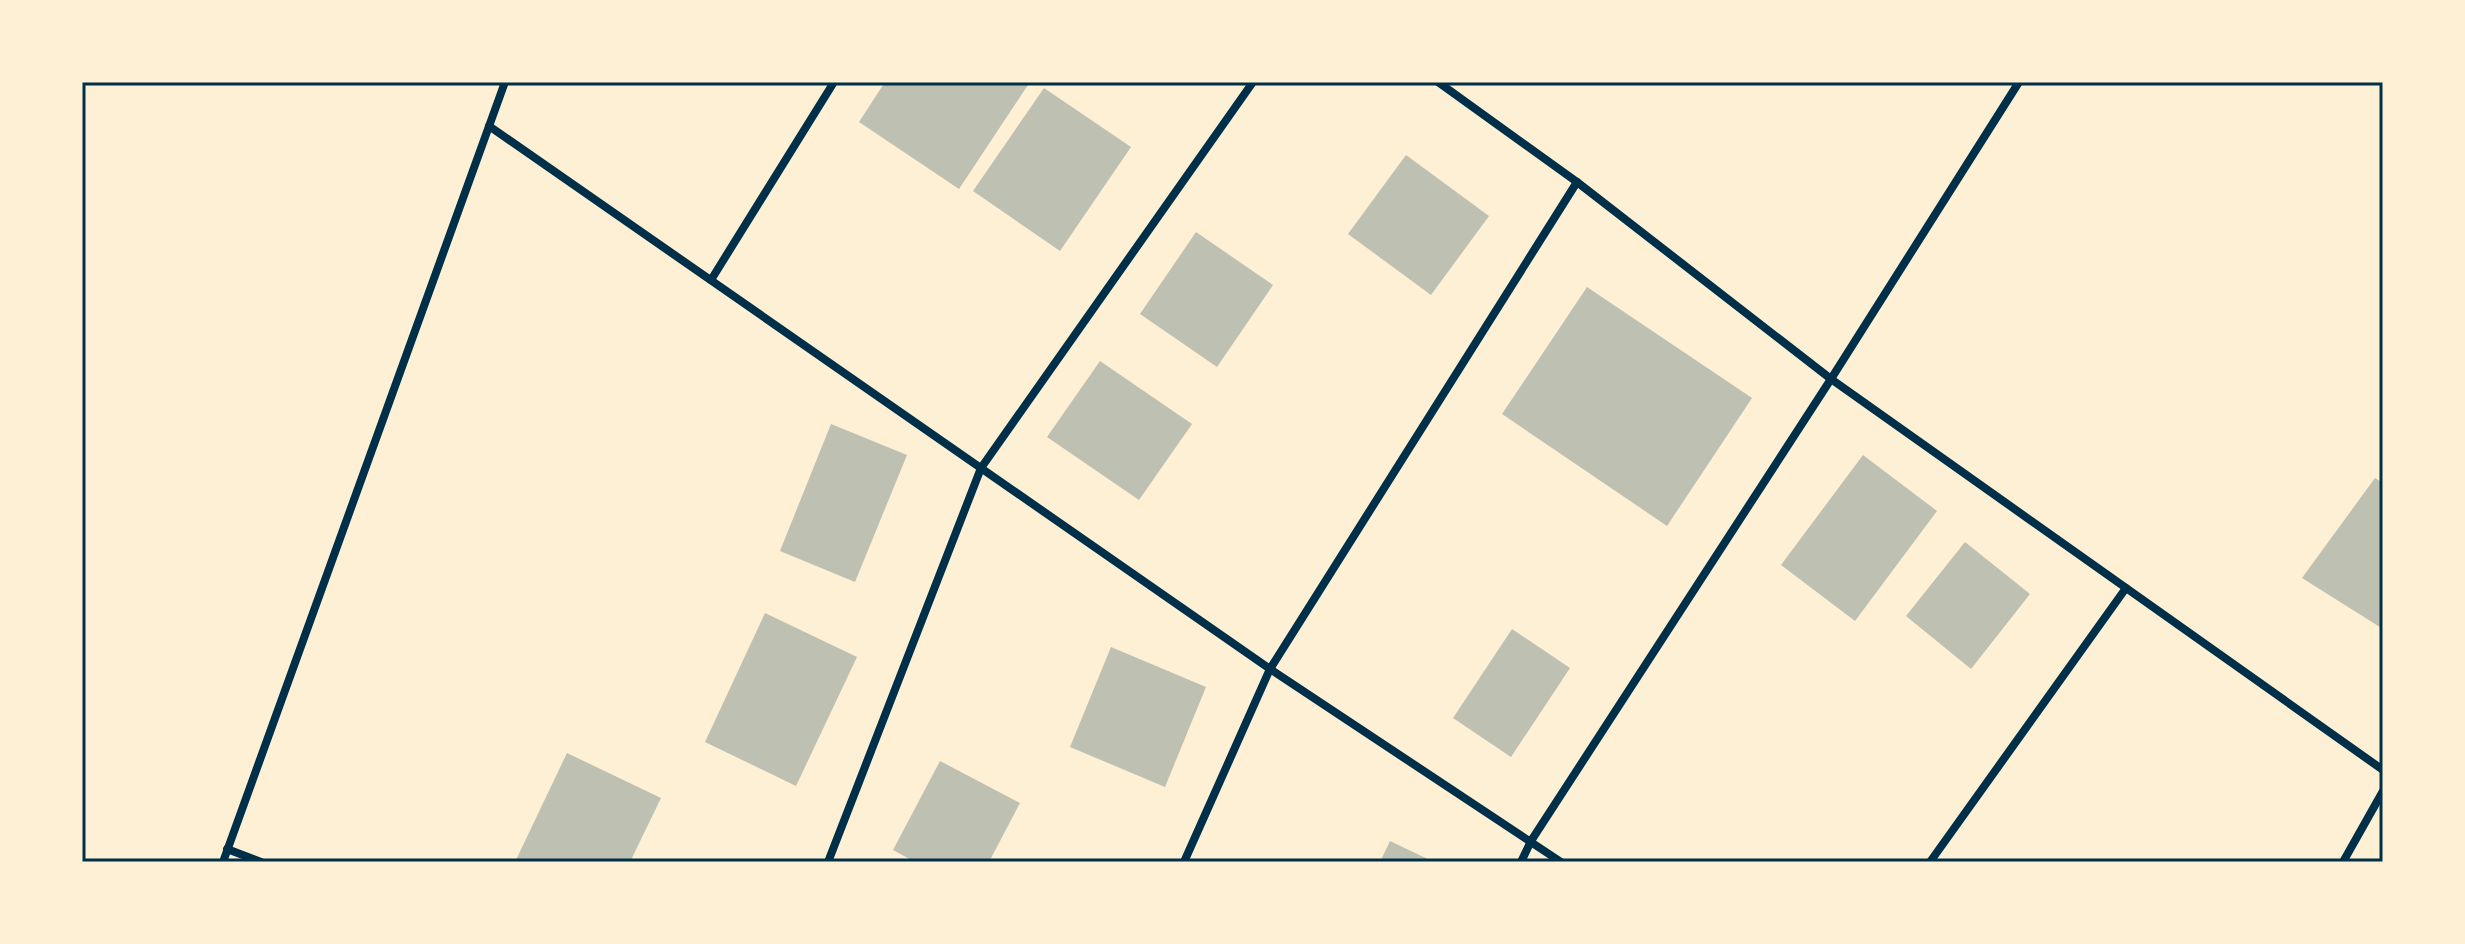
<svg xmlns="http://www.w3.org/2000/svg" width="2465" height="944" font-family="Lato,sans-serif">
<rect width="100%" height="100%" fill="#fdf0d5"/>
<g fill="#bec0b2">
<polygon points="885,82 1030,82 959,189 859,122"/>
<polygon points="1044,88 1131,147 1060,251 973,191"/>
<polygon points="1406,155 1489,216 1431,295 1348,234"/>
<polygon points="1196,232 1273,285 1217,367 1140,314"/>
<polygon points="1587,287 1752,398 1667,526 1502,414"/>
<polygon points="1100,361 1192,424 1139,500 1047,437"/>
<polygon points="831,424 907,455 855,582 780,551"/>
<polygon points="1863,455 1937,511 1855,621 1781,565"/>
<polygon points="2375,478 2383,483 2383,629 2302,578"/>
<polygon points="1965,542 2030,594 1971,669 1906,616"/>
<polygon points="765,613 857,657 796,786 705,742"/>
<polygon points="1512,629 1570,668 1511,757 1453,718"/>
<polygon points="1111,647 1206,687 1165,787 1070,747"/>
<polygon points="567,753 661,798 630,862 515,862"/>
<polygon points="940,761 1020,803 989,862 915,862 893,850"/>
<polygon points="1390,841 1434,862 1380,862"/>
</g>
<g fill="none" stroke-linecap="round" stroke-linejoin="round">
<g stroke="#003049" stroke-width="8">
<polyline points="1438,82 1577,182 1831,379 2383,770"/>
<polyline points="489,126 1270,669 1561,862"/>
<polyline points="711,280 834,82"/>
<polyline points="227,849 261,862"/>
<polyline points="223,862 505,82"/>
<polyline points="828,862 981,468 1253,82"/>
<polyline points="1184,862 1270,669 1577,182"/>
<polyline points="1521,862 1531,841 1831,379 2019,82"/>
<polyline points="1930,862 2126,588"/>
<polyline points="2343,862 2383,791"/>
</g>
</g>
<rect width="2465" height="944" fill="none" stroke="#fdf0d5" stroke-width="168"/>
<rect x="84" y="84" width="2297" height="776" fill="none" stroke="#003049" stroke-width="3"/>
</svg>
